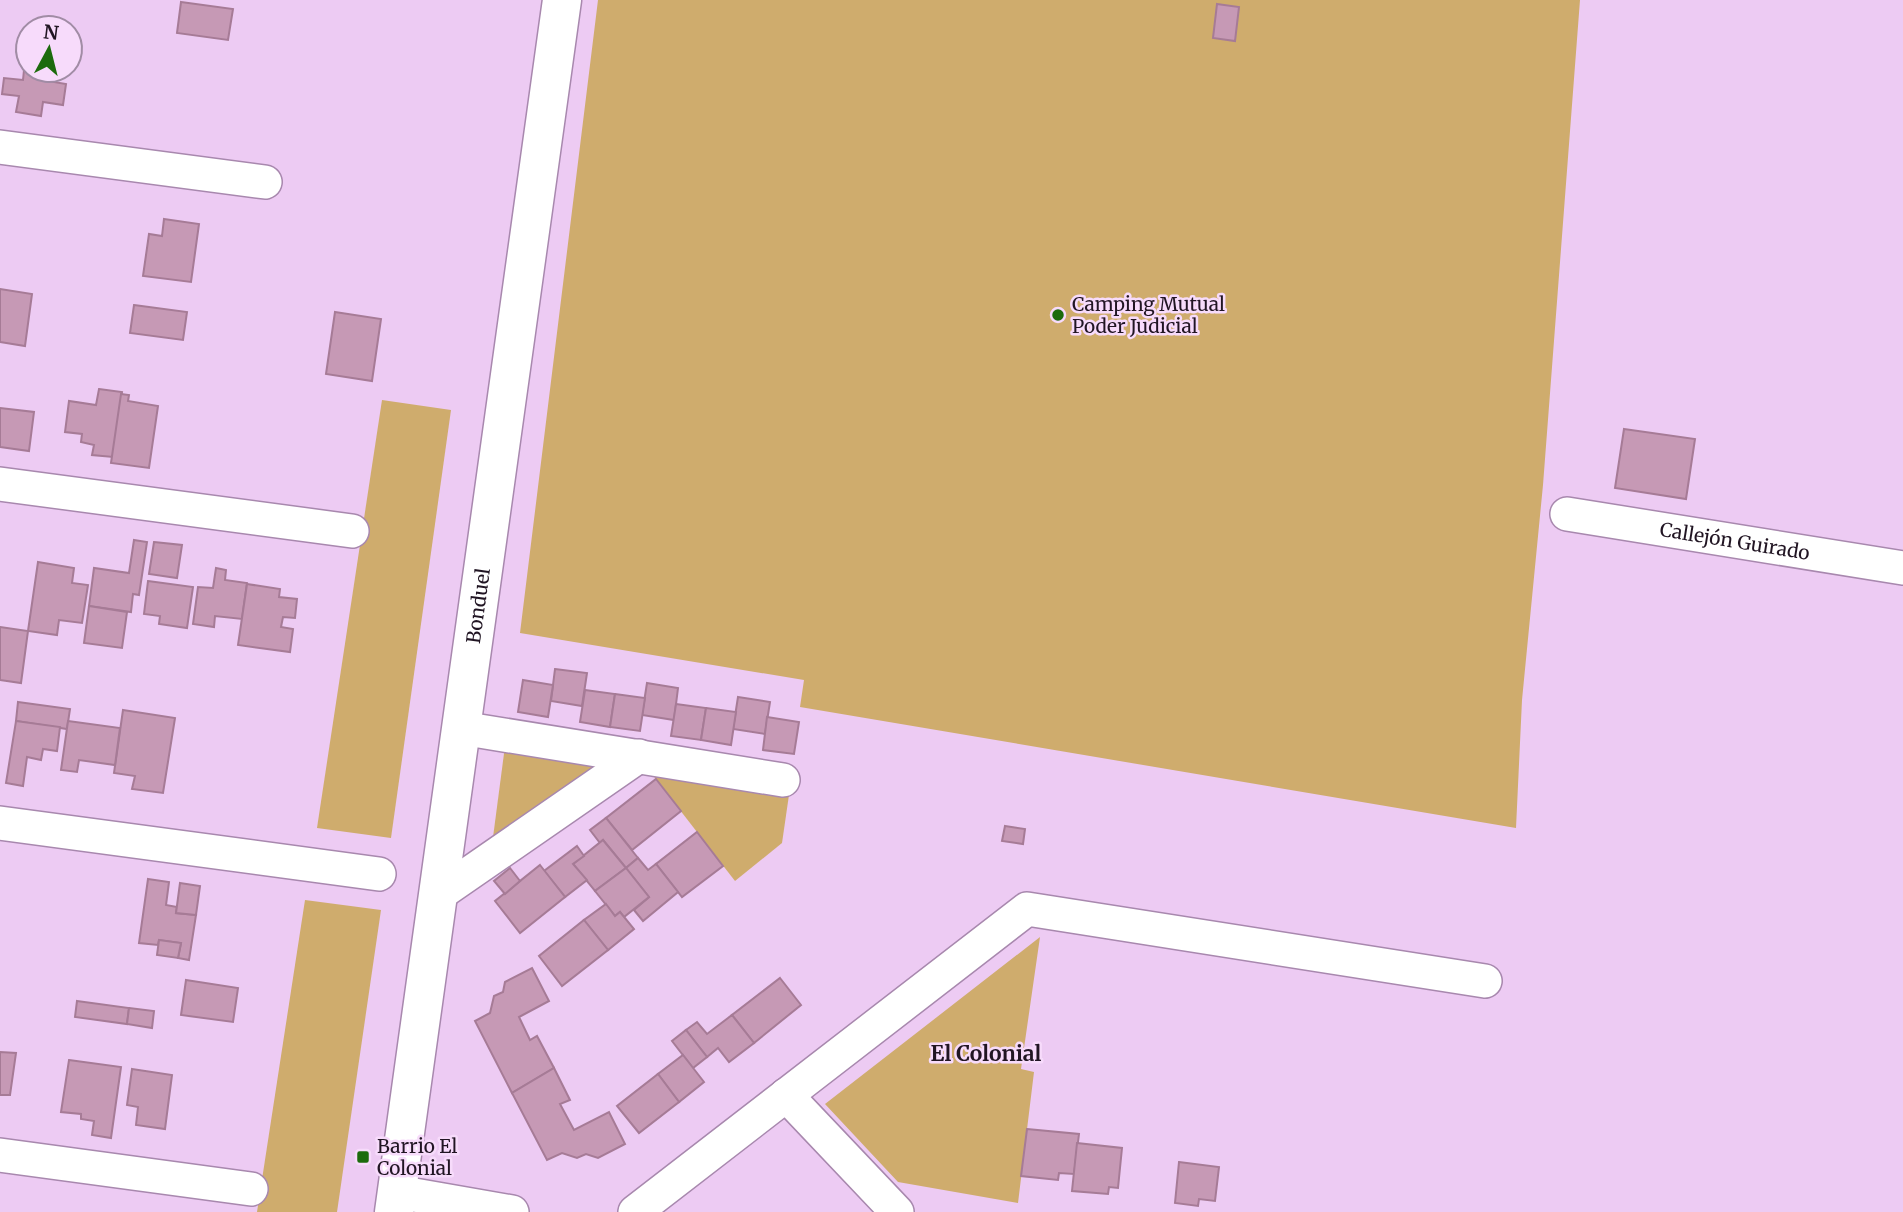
<svg xmlns="http://www.w3.org/2000/svg" width="1903" height="1212" font-family="Merriweather,serif">
<rect width="100%" height="100%" fill="#edcbf3"/>
<g fill="#cfac6d">
<polygon points="598,0 1580,0 1543,485 1522,700 1516,828 800,707 804,680 520,633"/>
<polygon points="382,400 451,410 391,838 317,828"/>
<polygon points="505,746 612,762 492,845"/>
<polygon points="645,765 790,788 782,843 735,881"/>
<polygon points="305,900 381,910 337,1212 257,1212"/>
<polygon points="1040,937 1021,1069 1034,1072 1018,1203 898,1182 825,1104"/>
</g>
<g fill="#c699b5" stroke="#a67b96" stroke-width="2">
<polygon points="181,2 233,9 228,40 177,33"/>
<polygon points="1217,4 1239,7 1235,41 1213,38"/>
<polygon points="25,60 28,61 28,70 50,70 48,81 66,84 63,105 43,102 41,116 16,112 19,96 2,94 4,78 23,80"/>
<polygon points="164,219 199,224 191,282 143,276 149,234 162,236"/>
<polygon points="0,289 32,294 25,346 0,342"/>
<polygon points="134,305 187,312 183,340 130,333"/>
<polygon points="335,312 381,319 372,381 326,374"/>
<polygon points="99,389 122,392 113,457 92,455 94,445 81,442 82,434 65,432 69,401 96,405"/>
<polygon points="121,394 129,395 128,401 158,406 149,468 111,463"/>
<polygon points="0,408 34,412 29,451 0,447"/>
<polygon points="1624,429 1695,439 1686,499 1615,488"/>
<polygon points="134,540 147,542 139,595 133,594 131,612 89,606 94,568 129,573"/>
<polygon points="154,542 182,545 177,578 149,574"/>
<polygon points="38,562 74,568 72,583 88,585 82,623 59,620 57,635 28,631"/>
<polygon points="216,568 226,570 225,580 247,583 242,619 215,616 214,627 193,624 198,587 213,588"/>
<polygon points="148,581 193,587 187,628 159,624 160,616 144,614"/>
<polygon points="247,584 280,589 279,597 297,599 295,618 283,617 281,627 293,629 290,652 238,645"/>
<polygon points="89,606 127,612 122,648 84,643"/>
<polygon points="0,627 28,631 21,683 0,680"/>
<polygon points="555,669 587,673 582,706 551,701"/>
<polygon points="523,680 553,685 548,717 518,712"/>
<polygon points="647,683 678,688 674,720 642,715"/>
<polygon points="585,690 615,694 610,727 580,722"/>
<polygon points="615,694 645,698 640,731 610,727"/>
<polygon points="738,697 770,702 765,734 733,729"/>
<polygon points="18,702 70,709 67,729 16,721"/>
<polygon points="676,704 706,708 701,740 671,736"/>
<polygon points="706,708 736,712 731,745 701,740"/>
<polygon points="123,710 175,718 163,793 132,789 135,776 114,773"/>
<polygon points="767,717 799,722 794,754 763,750"/>
<polygon points="16,721 60,727 57,751 43,749 41,760 27,757 23,786 6,783"/>
<polygon points="68,721 120,728 115,765 79,760 77,772 61,770"/>
<polygon points="656,779 681,811 632,850 606,818"/>
<polygon points="606,818 638,858 626,868 603,840 600,843 590,830"/>
<polygon points="1005,826 1025,829 1023,844 1002,841"/>
<polygon points="697,832 723,866 682,897 656,864"/>
<polygon points="603,840 626,868 595,891 573,864"/>
<polygon points="577,846 584,856 573,864 587,880 565,897 544,871"/>
<polygon points="638,858 648,870 656,864 678,892 643,921 634,910 649,897 626,868"/>
<polygon points="540,865 565,897 520,933 495,901"/>
<polygon points="510,868 520,881 505,894 494,881"/>
<polygon points="626,868 649,897 624,917 620,912 615,916 595,891"/>
<polygon points="148,879 169,882 166,905 177,907 176,913 196,915 189,960 178,958 181,943 159,940 158,945 139,943"/>
<polygon points="180,883 200,886 196,915 176,913"/>
<polygon points="606,904 615,916 620,912 634,929 608,950 584,920"/>
<polygon points="584,920 608,950 562,986 539,956"/>
<polygon points="159,940 181,943 178,958 157,955"/>
<polygon points="532,968 549,1001 519,1017 530,1040 537,1036 554,1068 512,1093 475,1021 490,1013 494,996 503,992 505,982"/>
<polygon points="780,978 801,1005 754,1043 732,1015"/>
<polygon points="186,980 238,988 233,1022 181,1015"/>
<polygon points="77,1001 129,1008 127,1024 75,1017"/>
<polygon points="129,1008 154,1011 152,1028 127,1024"/>
<polygon points="732,1015 754,1043 729,1062 718,1048 707,1057 686,1030 697,1022 707,1034"/>
<polygon points="686,1030 707,1057 693,1068 672,1041"/>
<polygon points="0,1052 16,1053 10,1095 0,1095"/>
<polygon points="683,1055 704,1082 679,1102 658,1074"/>
<polygon points="69,1060 121,1067 111,1138 92,1135 94,1121 81,1119 81,1114 61,1112"/>
<polygon points="554,1068 570,1100 560,1104 574,1130 609,1112 625,1144 598,1158 586,1154 577,1158 562,1153 547,1160 512,1093"/>
<polygon points="132,1069 172,1075 165,1129 136,1125 138,1107 127,1105"/>
<polygon points="658,1074 679,1102 639,1133 617,1106"/>
<polygon points="1027,1129 1079,1134 1074,1174 1059,1173 1058,1180 1021,1176"/>
<polygon points="1077,1143 1122,1148 1118,1188 1109,1187 1108,1194 1072,1191"/>
<polygon points="1179,1162 1219,1167 1215,1201 1199,1199 1198,1206 1175,1203"/>
</g>
<g fill="none" stroke-linecap="round" stroke-linejoin="round">
<defs>
<g id="minor">
<polyline points="0,147 265,182"/>
<polyline points="0,484 352,531"/>
<path id="s1" d="M1567 514 1903 568"/>
<polyline points="461,728 783,780"/>
<polyline points="0,823 379,874"/>
<polyline points="438,895 639,756"/>
<polyline points="786,1095 897,1212"/>
<polyline points="0,1155 251,1189"/>
<polyline points="397,1192 512,1212"/>
<polyline points="635,1212 1027,909 1485,981"/>
</g>
<g id="secondary">
<path id="s2" d="M394 1212 562 0"/>
</g>
</defs>
<use href="#minor" stroke="#a888ae" stroke-width="36"/>
<use href="#secondary" stroke="#a888ae" stroke-width="41"/>
<use href="#minor" stroke="#fff" stroke-width="33"/>
<use href="#secondary" stroke="#fff" stroke-width="38"/>
</g>
<g fill="#1c6b0d" stroke="#f7dbfb" stroke-width="2.5">
<circle cx="1058" cy="315" r="7"/>
<rect x="356" y="1150" width="14" height="14" rx="3.5"/>
</g>
<g text-anchor="middle" stroke-width="5" stroke-linejoin="round" paint-order="stroke">
<g font-size="19" fill="#211523" stroke="#f7dbfb" text-anchor="start">
<text x="1072" y="311">Camping Mutual<tspan x="1072" dy="22">Poder Judicial</tspan></text>
<text x="377" y="1153">Barrio El<tspan x="377" dy="22">Colonial</tspan></text>
</g>
<g font-size="19" fill="#211523" stroke="#f7dbfb">
<text dy="7" stroke="none"><textPath href="#s1" startOffset="170">Callejón Guirado</textPath></text>
<text dy="7" stroke="none"><textPath href="#s2" startOffset="612">Bonduel</textPath></text>
</g>
<g font-size="21" font-weight="bold" fill="#211523" stroke="#f7dbfb">
<text x="986" y="1061">El Colonial</text>
</g>
</g>
<g transform="translate(49 49) rotate(7)"><circle r="33" fill="#f7dbfb" stroke="#a18ca5" stroke-width="2"/>
<path d="M0-5L12 26L0 18L-12 26Z" fill="#1c6b0d"/>
<text y="-10" font-size="19" font-weight="bold" text-anchor="middle" fill="#211523">N</text>
</g>
</svg>
